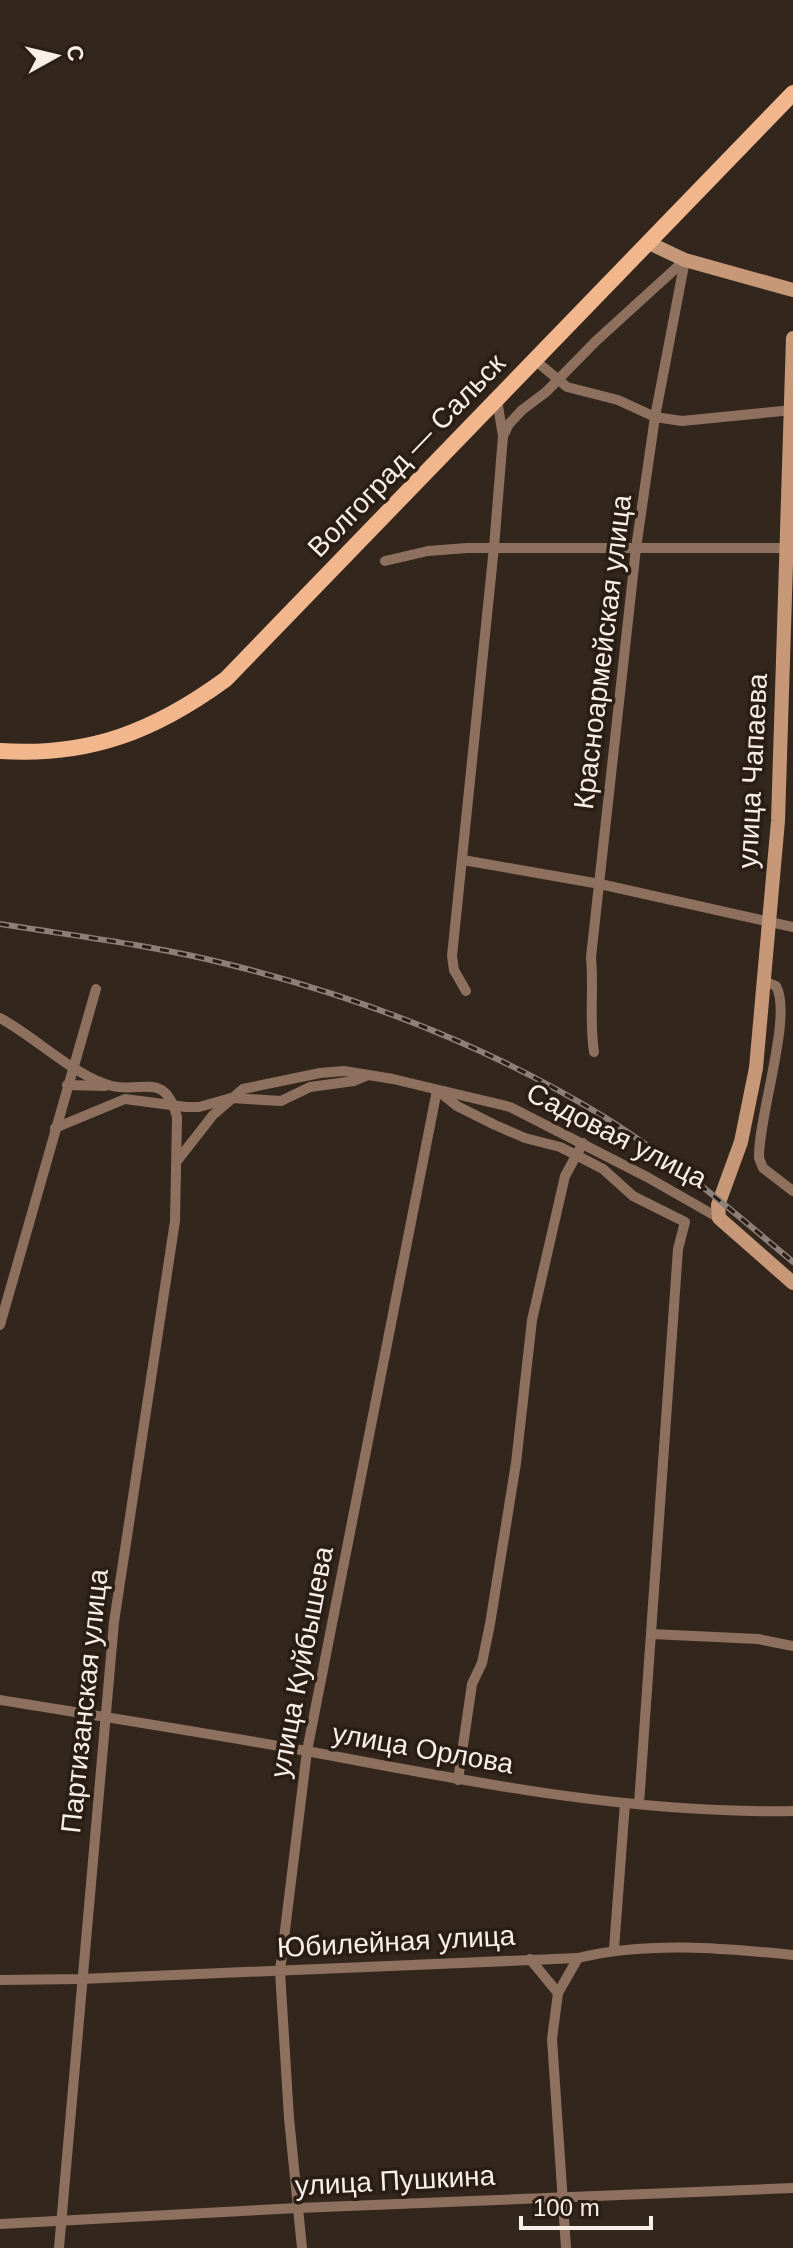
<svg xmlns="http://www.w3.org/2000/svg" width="793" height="2248" font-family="Arial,sans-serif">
<rect width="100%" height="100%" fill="#33261d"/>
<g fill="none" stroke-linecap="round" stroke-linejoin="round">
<g stroke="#8d705d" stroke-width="10">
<polyline points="536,361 567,387 618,400 655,417 682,421 793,410"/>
<polyline points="503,436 509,424 522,410 546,392 596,341 685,260"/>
<polyline points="385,561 428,551 467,548 791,548"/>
<polyline points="463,860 600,884 793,927"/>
<path d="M764 981 776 986C793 1015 758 1117 759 1158L763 1168 793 1191"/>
<polyline points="466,991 454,970 452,956 494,547 503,436 497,400"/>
<path d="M0 1018C34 1036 77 1078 112 1086 143 1093 165 1071 177 1117L175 1221 114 1622 59 2248"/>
<path d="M594 1052C589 1020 594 989 591 957L636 548 655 417 685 260"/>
<polyline points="67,1085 105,1086"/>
<polyline points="437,1090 457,1106 495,1125 525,1138 560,1147 576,1155 603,1169 633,1196 685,1222 678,1249 639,1804"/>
<polyline points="55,1128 125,1099 186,1107 199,1107 231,1098 281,1101 310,1087 354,1081 366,1076"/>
<polyline points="177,1161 213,1115 243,1089 320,1073 344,1071 393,1079 510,1107 647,1177 719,1218"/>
<polyline points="0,1325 96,989"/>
<polyline points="651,1634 758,1639 793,1646"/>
<path d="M0 1700C104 1717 208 1733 312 1752 471 1782 630 1814 793 1811"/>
<polyline points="458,1780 472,1684 482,1663 490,1624 516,1463 532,1320 565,1176 583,1143"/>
<polyline points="614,1949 625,1803"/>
<polyline points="530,1959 558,1993"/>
<path d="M0 1980 81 1979 578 1958C647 1941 723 1948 793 1955"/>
<polyline points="0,2224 298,2208 793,2188"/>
<polyline points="302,2248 289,2118 280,1971 307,1751 437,1090"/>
<polyline points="566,2248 552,2039 558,1993 578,1958"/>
</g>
<g stroke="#c69878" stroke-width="14">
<polyline points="649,243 685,260 793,290"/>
<polyline points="793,338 778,821 756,1068 741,1142 718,1205 719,1218 793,1283"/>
</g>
<path stroke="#f2b68d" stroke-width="16" d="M0 751C89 757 155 731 226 679L793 93"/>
<defs>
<path id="rail" d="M0 924C75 936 152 945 227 964 360 997 489 1046 606 1118 673 1160 733 1211 793 1262"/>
</defs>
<use href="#rail" stroke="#8c8079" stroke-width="6"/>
<use href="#rail" stroke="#291d14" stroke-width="3" stroke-dasharray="9" stroke-linecap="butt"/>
</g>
<g text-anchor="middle" stroke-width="7" stroke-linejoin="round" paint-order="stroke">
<g font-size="28" fill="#f8efe9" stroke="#291d14">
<text transform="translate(406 455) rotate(-46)" y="10">Волгоград — Сальск</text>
<text transform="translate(602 652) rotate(-83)" y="10">Красноармейская улица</text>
<text transform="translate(752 771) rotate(-87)" y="10">улица Чапаева</text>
<text transform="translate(617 1135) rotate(27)" y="10">Садовая улица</text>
<text transform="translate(301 1662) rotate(-79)" y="10">улица Куйбышева</text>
<text transform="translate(84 1701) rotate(-84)" y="10">Партизанская улица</text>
<text transform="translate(423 1748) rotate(10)" y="10">улица Орлова</text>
<text transform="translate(396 1941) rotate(-3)" y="10">Юбилейная улица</text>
<text transform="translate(395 2180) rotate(-3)" y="10">улица Пушкина</text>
</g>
</g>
<g transform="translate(56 56) rotate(82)" stroke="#291d14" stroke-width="6" paint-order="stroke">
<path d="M0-6L14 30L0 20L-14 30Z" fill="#f8efe9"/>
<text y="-12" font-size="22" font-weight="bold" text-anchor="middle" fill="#f8efe9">С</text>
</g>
<path d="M521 2216v12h130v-12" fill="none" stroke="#f8efe9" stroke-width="4"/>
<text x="533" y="2216" font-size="24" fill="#f8efe9" stroke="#291d14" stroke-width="6" paint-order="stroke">100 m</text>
</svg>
